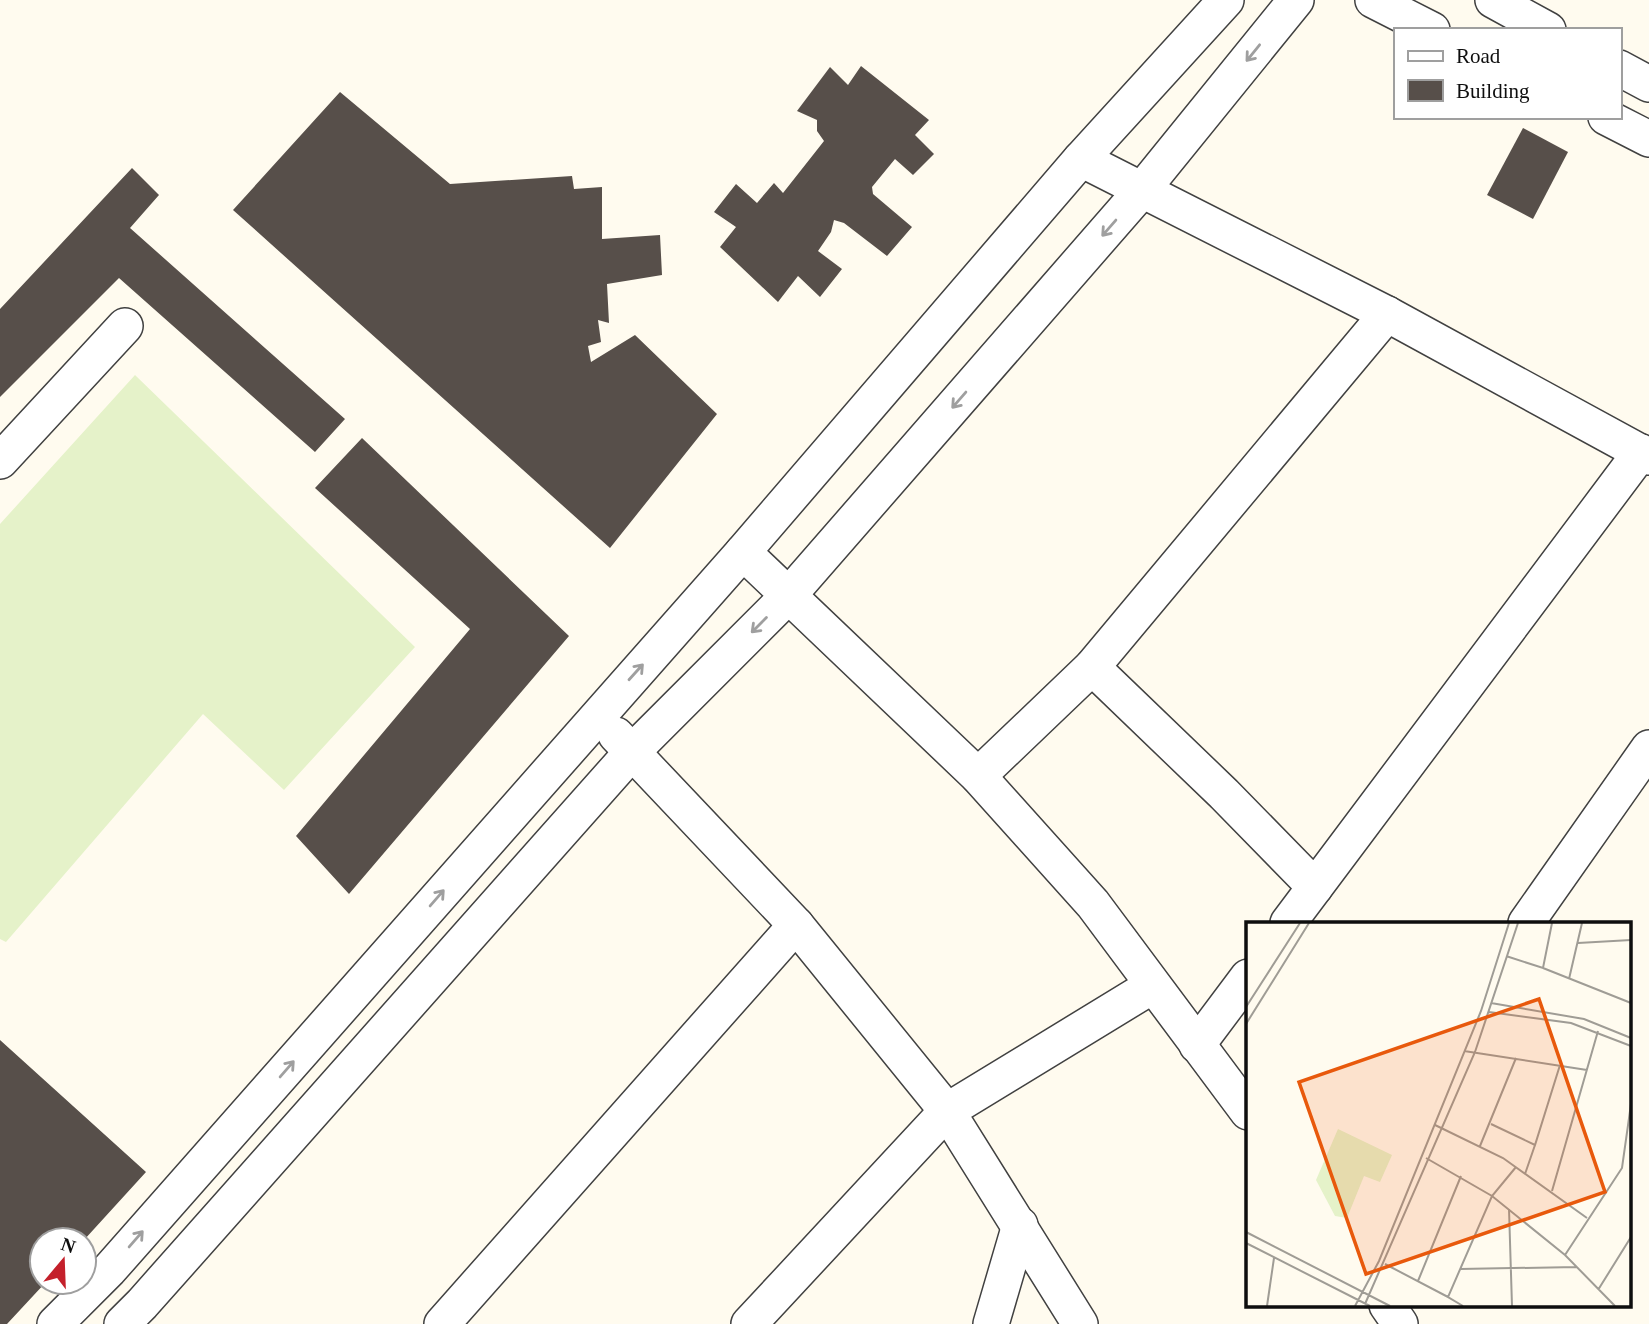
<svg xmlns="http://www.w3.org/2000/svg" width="1649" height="1324" font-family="Georgia,serif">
<rect width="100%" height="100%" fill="#fffbef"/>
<polygon fill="#e5f2c9" points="135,375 415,647 284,790 203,714 6,942 0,939 0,524"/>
<g fill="#574f4a">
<polygon points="861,66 929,120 915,135 934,154 913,175 895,159 872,187 873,194 912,227 887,256 844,223 834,220 831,232 818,251 842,269 820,297 798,276 778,302 720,247 736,227 714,212 736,184 757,203 774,183 783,193 824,141 817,131 817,120 797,111 830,67 848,85"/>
<polygon points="340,92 450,184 572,176 574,189 602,187 602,239 660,235 662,275 607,284 609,323 598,320 601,342 588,346 591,362 635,335 717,414 610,548 233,210"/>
<polygon points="1523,128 1568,152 1533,219 1487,195"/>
<polygon points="132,168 159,195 130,228 345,419 315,452 119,278 0,397 0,309"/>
<polygon points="362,438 569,636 349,894 296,836 470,629 315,488"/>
<polygon points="0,1040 146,1172 84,1240 42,1240 42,1282 46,1282 7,1324 0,1324"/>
</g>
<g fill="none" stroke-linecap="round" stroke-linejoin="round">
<defs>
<g id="minor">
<polyline points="1373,0 1432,30"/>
<polyline points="1493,0 1548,30"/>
<polyline points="1619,68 1649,84"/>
<polyline points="1606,117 1649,139"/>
<polyline points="1081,159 1387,314 1649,457"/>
<polyline points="0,461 125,326"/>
<polyline points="743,552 978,776 1093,904 1248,1112"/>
<polyline points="1092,667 1224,794 1315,887 1641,452"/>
<polyline points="616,735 796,925 947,1111 1080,1324"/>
<polyline points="978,776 1092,667 1387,314"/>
<polyline points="1288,923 1315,887"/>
<polyline points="1526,923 1649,748"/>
<polyline points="1197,1045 1248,977"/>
<polyline points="1387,1305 1400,1324"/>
<polyline points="55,1324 109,1270 743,552 1081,159 1226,0"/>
<polyline points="122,1324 142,1304 632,752 788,596 1142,190 1296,0"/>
<polyline points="442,1324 796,925"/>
<polyline points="749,1324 947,1111 1152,986"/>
<polyline points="991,1324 1020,1225"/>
</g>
</defs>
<use href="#minor" stroke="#414141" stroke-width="38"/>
<use href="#minor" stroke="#fff" stroke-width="35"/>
</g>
<defs><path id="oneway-shaft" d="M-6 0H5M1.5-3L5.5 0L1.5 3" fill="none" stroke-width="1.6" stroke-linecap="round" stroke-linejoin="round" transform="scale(1.75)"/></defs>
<g stroke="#9f9f9f">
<use href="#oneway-shaft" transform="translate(1253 53) rotate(129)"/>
<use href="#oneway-shaft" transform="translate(1109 228) rotate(131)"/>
<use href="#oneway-shaft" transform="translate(959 400) rotate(131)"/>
<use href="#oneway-shaft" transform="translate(759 625) rotate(135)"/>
<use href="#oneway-shaft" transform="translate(636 672) rotate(-48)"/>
<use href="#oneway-shaft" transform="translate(437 898) rotate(-49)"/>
<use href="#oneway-shaft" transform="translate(287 1069) rotate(-49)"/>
<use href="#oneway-shaft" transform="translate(136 1239) rotate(-49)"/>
</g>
<g transform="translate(1246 922)">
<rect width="385" height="385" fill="#fffbef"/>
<path d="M92 207 146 233 134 260 118 254 101 296 89 294 70 258Z" fill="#e5f2c9"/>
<path fill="none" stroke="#9f9c95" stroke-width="2" d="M332 21 385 18M260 34 297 46 306 1M297 46 385 81M323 57 336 1M245 81 338 97 385 116M0 85 54 1M243 90 325 101 385 124M0 102 63 1M218 129 341 148M245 202 289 223 314 143M189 203 257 236 341 296M234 224 270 136M180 236 246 274 319 333 369 384M279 252 289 223M306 269 352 109M263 287 266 384M0 310 144 384M0 321 124 384M319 333 376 246 385 182M139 342 202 375M214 347 331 345M172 359 215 254M352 368 385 315M119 382 229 130 272 1M21 384 28 336M109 384 133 339 235 89 263 1M217 384 202 375 246 274 270 245"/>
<path fill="#e8590c" fill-opacity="0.15" stroke="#e8590c" stroke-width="3.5" d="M293 77 359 270 120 352 53 160Z"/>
<rect width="385" height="385" fill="none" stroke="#0e0e0e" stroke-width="3.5"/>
</g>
<rect x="1394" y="28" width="228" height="91" fill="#ffffff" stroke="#9f9f9f" stroke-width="2"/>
<rect x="1408" y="51" width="35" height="10" fill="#ffffff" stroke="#9f9f9f" stroke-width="2"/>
<text x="1456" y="63" font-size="21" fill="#0e0e0e">Road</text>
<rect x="1408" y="80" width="35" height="21" fill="#574f4a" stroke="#9f9f9f" stroke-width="2"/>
<text x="1456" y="98" font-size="21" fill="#0e0e0e">Building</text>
<g transform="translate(63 1261) rotate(19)"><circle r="33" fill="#ffffff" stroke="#9f9f9f" stroke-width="2"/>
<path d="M0-5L12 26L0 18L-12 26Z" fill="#c4202b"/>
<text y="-10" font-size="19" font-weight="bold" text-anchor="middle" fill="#0e0e0e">N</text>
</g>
</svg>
